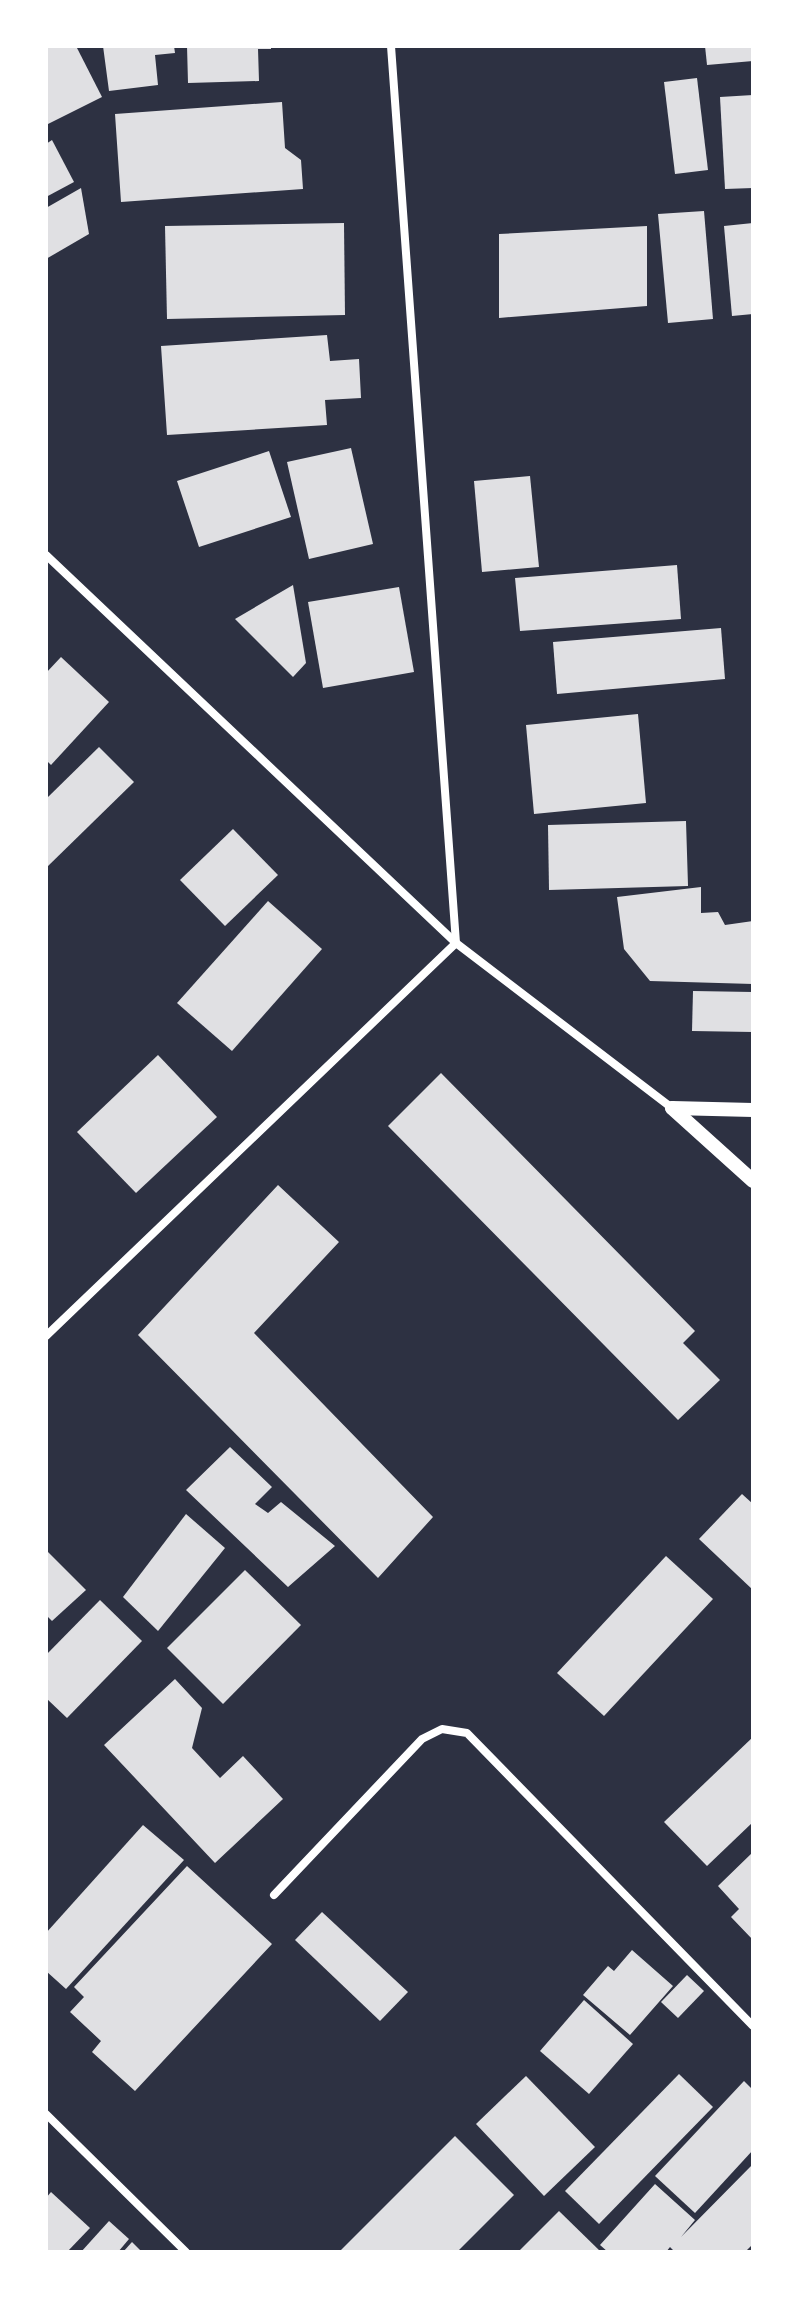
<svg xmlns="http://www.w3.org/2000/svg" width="799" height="2298" font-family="'Nunito Sans',sans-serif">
<rect width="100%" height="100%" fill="#2d3142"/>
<g fill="#e0e0e3">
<polygon points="46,46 76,46 102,97 46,125"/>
<polygon points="103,46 174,46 175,53 155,55 158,85 109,91"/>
<polygon points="187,46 271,46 271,49 258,49 259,81 188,83"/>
<polygon points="705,46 753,46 753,61 707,65"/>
<polygon points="697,78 708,170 675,174 664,82"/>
<polygon points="753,95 753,188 725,189 720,97"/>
<polygon points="282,102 285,148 301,160 303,189 121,202 115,114"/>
<polygon points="52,140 74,182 46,197 46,144"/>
<polygon points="81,188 89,234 46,259 46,208"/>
<polygon points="704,211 713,319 668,323 658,214"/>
<polygon points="344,223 345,315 167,319 165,226"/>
<polygon points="753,223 753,314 732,316 724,226"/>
<polygon points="647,226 647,306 499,318 499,234"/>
<polygon points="327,335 330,361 359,359 361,398 325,400 327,425 167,435 161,346"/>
<polygon points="351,448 373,544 309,559 287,462"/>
<polygon points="269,451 291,517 199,547 177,481"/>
<polygon points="530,476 539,567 482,572 474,481"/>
<polygon points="677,565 681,619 520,631 515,578"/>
<polygon points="293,585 306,663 293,677 235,619"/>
<polygon points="399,587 414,672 323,688 308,602"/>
<polygon points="721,628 725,679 557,694 553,642"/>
<polygon points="61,657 109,702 51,765 46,760 46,673"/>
<polygon points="638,714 646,803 534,814 526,725"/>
<polygon points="99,747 134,782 46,868 46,799"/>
<polygon points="686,821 688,886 549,890 548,825"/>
<polygon points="233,829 278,875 225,926 180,880"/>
<polygon points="701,887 701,913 718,912 725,925 753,921 753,984 650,981 624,949 617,897"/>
<polygon points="268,901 322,949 232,1051 177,1003"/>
<polygon points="693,991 753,992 753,1032 692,1031"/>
<polygon points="158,1055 217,1117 136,1193 77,1132"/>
<polygon points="441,1073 695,1331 683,1343 720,1380 678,1420 388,1126"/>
<polygon points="278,1185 339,1242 254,1333 433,1517 378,1578 138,1335"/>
<polygon points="230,1447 272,1487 255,1504 268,1513 281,1502 335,1546 288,1587 186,1490"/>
<polygon points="742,1494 753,1504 753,1590 699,1539"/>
<polygon points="186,1514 225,1548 158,1631 123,1597"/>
<polygon points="46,1550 86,1590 52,1621 46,1615"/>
<polygon points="666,1556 713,1599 604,1716 557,1673"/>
<polygon points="245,1570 301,1625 223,1704 167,1648"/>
<polygon points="100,1600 142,1641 67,1718 46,1698 46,1655"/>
<polygon points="175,1679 202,1708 192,1748 220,1778 243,1756 283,1799 215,1863 104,1745"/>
<polygon points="753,1737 753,1822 707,1866 664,1822"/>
<polygon points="143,1825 184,1860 66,1989 46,1971 46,1933"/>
<polygon points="753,1852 753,1940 731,1917 739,1909 718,1886"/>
<polygon points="187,1866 272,1944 135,2091 92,2052 101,2041 70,2012 84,1997 74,1987"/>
<polygon points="322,1912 408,1992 380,2021 295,1940"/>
<polygon points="632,1950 673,1986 630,2035 583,1995 608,1966 614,1971"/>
<polygon points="687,1975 704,1991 678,2018 661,2002"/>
<polygon points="584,2000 633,2044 589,2094 540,2051"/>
<polygon points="679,2074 713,2107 599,2224 565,2191"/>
<polygon points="526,2076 595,2147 544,2196 476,2124"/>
<polygon points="744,2081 753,2090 753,2150 695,2213 655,2176"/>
<polygon points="455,2136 514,2195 457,2252 339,2252"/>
<polygon points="753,2164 753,2244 745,2252 675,2252 670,2247 666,2252 608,2252 600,2245 655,2184 695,2220 681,2237"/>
<polygon points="51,2192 90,2228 67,2252 46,2252 46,2198"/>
<polygon points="559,2211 601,2252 518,2252"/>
<polygon points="109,2221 129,2239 118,2252 81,2252"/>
<polygon points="132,2242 142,2252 123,2252"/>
</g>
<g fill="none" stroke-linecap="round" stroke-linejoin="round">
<g stroke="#fff" stroke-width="8">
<polyline points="46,555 456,943 672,1108"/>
<polyline points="46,1336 456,943 391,46"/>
<polyline points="274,1895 422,1739 442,1729 467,1733 753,2026"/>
<polyline points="46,2114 186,2252"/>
</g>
<g stroke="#fff" stroke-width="14">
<polyline points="672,1108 753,1181"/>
<polyline points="672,1108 753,1110"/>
</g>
</g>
<rect width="799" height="2298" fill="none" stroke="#ffffff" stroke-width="96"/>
</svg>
